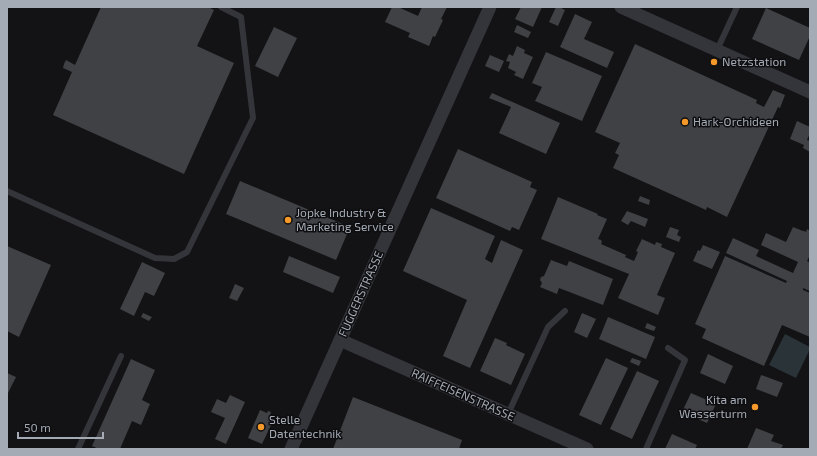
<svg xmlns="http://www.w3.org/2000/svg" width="817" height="456" font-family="'Exo 2',sans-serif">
<rect width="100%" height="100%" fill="#131315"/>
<polygon fill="#293338" points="785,334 810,347 810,349 796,378 769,365"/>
<g fill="#3f4145">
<polygon points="101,7 208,7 214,10 197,46 234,63 184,174 53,115 72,72 63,68 64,64 66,60 75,65"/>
<polygon points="392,7 398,7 418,16 422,7 447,7 441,19 443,20 435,37 433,36 429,46 408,37 410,33 385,22"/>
<polygon points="521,7 542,7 533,27 515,19"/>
<polygon points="556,7 559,7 565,10 558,26 549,22"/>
<polygon points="766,8 810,28 810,36 799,60 752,39"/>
<polygon points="575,14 592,22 584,39 614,52 607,68 560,47"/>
<polygon points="517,25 531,32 528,38 514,32"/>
<polygon points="274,27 297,38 278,77 255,66"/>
<polygon points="635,44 757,100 756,103 764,107 773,90 785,95 780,108 778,107 727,217 707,207 706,210 613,168 619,155 615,153 620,143 595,132"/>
<polygon points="517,46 525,50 524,53 533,57 523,79 514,75 516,72 508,68 510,62 506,61 509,54 513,56"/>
<polygon points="546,52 602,76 582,121 535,101 542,87 532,83"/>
<polygon points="490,55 504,61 499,72 485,66"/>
<polygon points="492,93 560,123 546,154 499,133 511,107 489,98"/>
<polygon points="797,121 810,127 810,133 807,140 810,141 810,152 803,148 804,145 790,139"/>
<polygon points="458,149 532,182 530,187 537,190 519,230 512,227 510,231 436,198"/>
<polygon points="240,181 350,227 336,260 226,214"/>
<polygon points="640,196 650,200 649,205 638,201"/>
<polygon points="558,197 598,214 597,215 607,219 598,239 601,240 602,242 601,244 626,255 625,257 634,261 638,252 636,251 642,239 655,245 656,242 662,244 661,247 675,253 657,295 665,298 658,315 618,298 629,274 541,239"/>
<polygon points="431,208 495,236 485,259 492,263 501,240 523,250 470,368 443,356 467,300 403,271"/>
<polygon points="627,211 648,219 645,227 631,221 628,225 621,221"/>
<polygon points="670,227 679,230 677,235 681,237 679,242 666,237"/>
<polygon points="793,227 803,231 804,231 806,232 807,229 810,231 810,255 807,261 810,263 810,291 803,288 803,290 810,293 810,337 782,325 764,366 702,338 706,329 695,324 725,256 786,283 787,281 726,253 733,238 759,250 756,256 793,273 798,262 761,245 766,233 786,242"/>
<polygon points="703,245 720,252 712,269 693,261 698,250 700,251"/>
<polygon points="7,246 51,265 19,337 7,331"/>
<polygon points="289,256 340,277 333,293 283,272"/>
<polygon points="551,260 567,266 569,261 613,279 603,305 559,288 557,294 540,287 542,283 540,280 541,277 544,276"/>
<polygon points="142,262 165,273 154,296 145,292 134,316 120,309"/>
<polygon points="235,284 244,288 237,301 229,298"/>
<polygon points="143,313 152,317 149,321 141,317"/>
<polygon points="582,313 596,319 587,338 574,332"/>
<polygon points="608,317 655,337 646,359 599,339"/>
<polygon points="647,323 656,327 654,331 645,328"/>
<polygon points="495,338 507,343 506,345 525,354 511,385 480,371"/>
<polygon points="708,354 733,366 725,384 700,373"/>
<polygon points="606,358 628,368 601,425 579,415"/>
<polygon points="632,358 641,361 639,366 630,362"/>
<polygon points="131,359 155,370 142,400 150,404 141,425 132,421 120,449 99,449 92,446"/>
<polygon points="637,371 659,381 632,439 610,429"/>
<polygon points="7,373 16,377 7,395"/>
<polygon points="761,375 783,383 777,397 756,389"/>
<polygon points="691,393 716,404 707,423 682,412"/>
<polygon points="230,395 245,402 226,444 215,439 225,418 211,412 217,399 226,403"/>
<polygon points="353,397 462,440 459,449 333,449"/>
<polygon points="260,410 267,413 268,411 271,412 270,415 275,417 262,444 248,438"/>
<polygon points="756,428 774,435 771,441 783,445 781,449 747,449"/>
<polygon points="672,434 697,445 695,449 665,449"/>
</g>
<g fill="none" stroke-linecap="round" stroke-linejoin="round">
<g stroke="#34353a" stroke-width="6">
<polyline points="717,50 737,7"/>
<polyline points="7,191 155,258 174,259 187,252 253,118 241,17 221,7"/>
<polyline points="508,414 548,327 565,311"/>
<polyline points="78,449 121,356"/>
<polyline points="646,449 685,360 668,348"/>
</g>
<g stroke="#34353a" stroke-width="13">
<polyline points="621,7 810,92"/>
<polyline points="340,340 587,449"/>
<polyline points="291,449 490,7"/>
</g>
</g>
<g fill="#f5992a" stroke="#0e0e10" stroke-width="1.5">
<circle cx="714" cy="62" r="4"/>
<circle cx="685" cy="122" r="4"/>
<circle cx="288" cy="220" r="4"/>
<circle cx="755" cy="407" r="4"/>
<circle cx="261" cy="427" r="4"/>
</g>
<g text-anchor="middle" stroke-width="3" stroke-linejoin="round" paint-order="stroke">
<g font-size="12" fill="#a4abb5" stroke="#0e0e10" text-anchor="start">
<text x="722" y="66">Netzstation</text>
<text x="693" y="126">Hark-Orchideen</text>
<text x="296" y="217">Jopke Industry &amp;<tspan x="296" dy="14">Marketing Service</tspan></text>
<text x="747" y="404" text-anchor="end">Kita am<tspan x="747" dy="14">Wasserturm</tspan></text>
<text x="269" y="424">Stelle<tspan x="269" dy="14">Datentechnik</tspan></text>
</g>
<g font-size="12" fill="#a4abb5" stroke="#0e0e10">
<text transform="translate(361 294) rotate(-66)" y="4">FUGGERSTRASSE</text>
<text transform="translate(463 395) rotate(24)" y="4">RAIFFEISENSTRASSE</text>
</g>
</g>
<rect width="817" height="456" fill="none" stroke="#a4abb5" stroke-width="16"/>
<path d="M18 432v6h85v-6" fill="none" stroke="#a4abb5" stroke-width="2"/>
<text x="24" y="432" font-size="12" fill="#a4abb5" stroke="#0e0e10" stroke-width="3" paint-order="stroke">50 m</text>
</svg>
